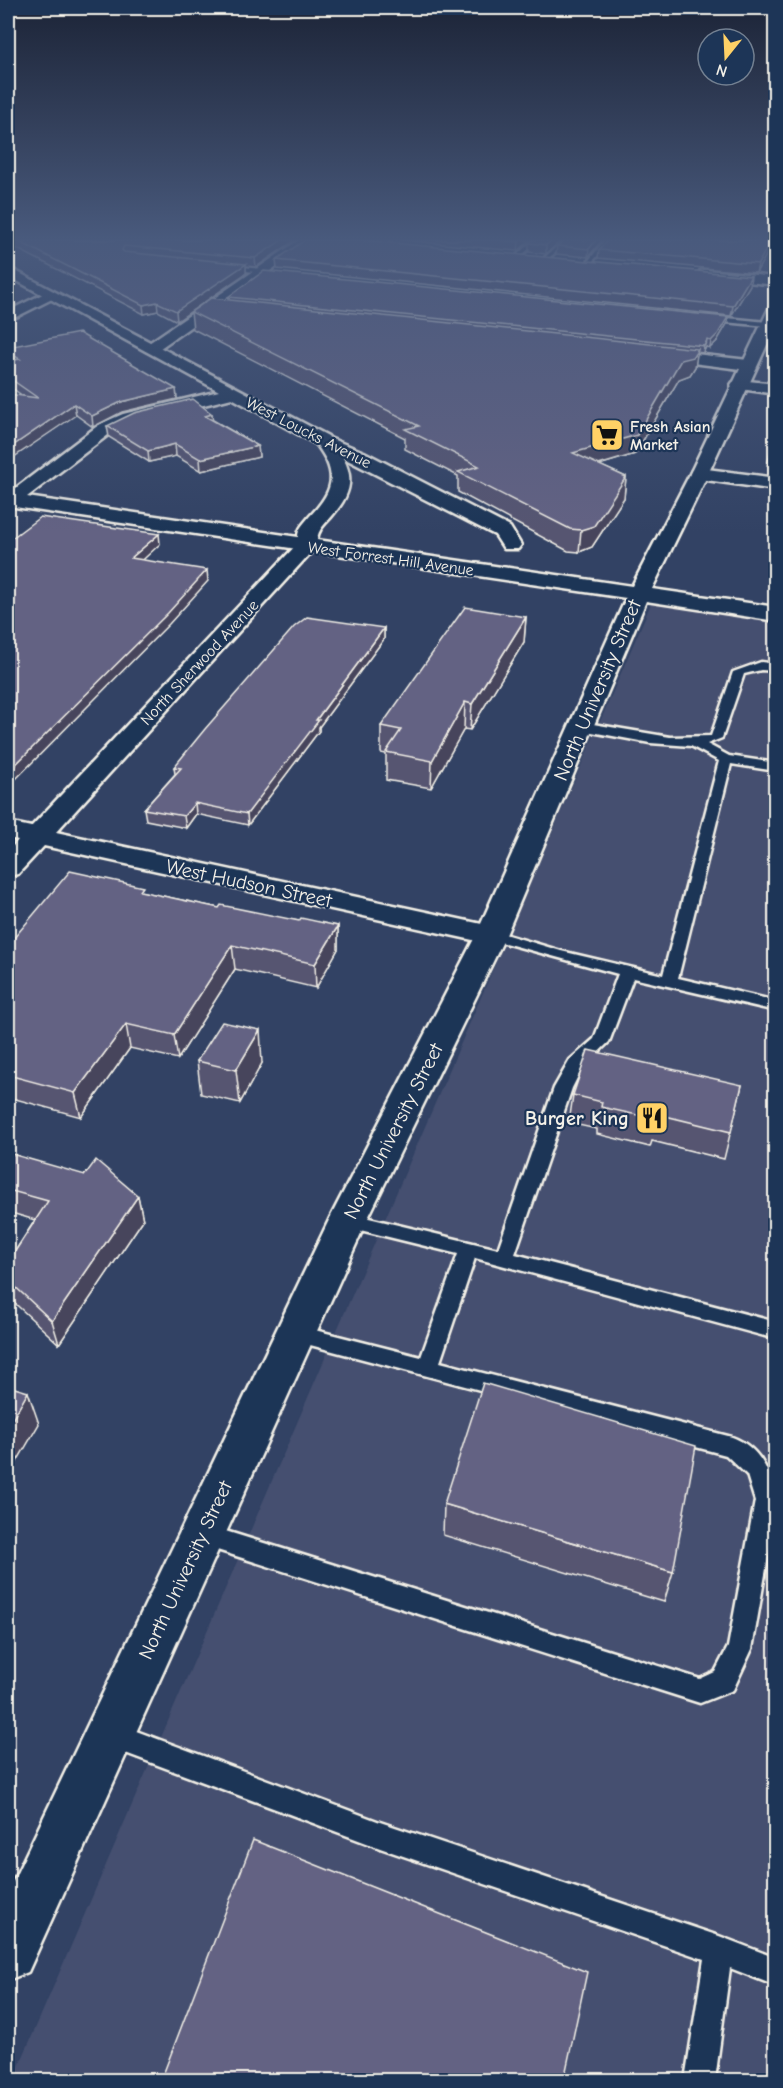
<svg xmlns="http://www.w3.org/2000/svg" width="783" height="2088" font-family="'Comic Neue',sans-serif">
<rect width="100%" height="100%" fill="#324264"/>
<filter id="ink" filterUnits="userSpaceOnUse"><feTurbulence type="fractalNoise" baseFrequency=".0167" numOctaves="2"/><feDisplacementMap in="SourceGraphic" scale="12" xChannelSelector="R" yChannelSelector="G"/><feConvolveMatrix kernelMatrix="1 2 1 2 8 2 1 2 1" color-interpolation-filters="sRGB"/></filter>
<g filter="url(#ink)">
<polygon fill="#454f6f" points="653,599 775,617 775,2080 13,2080"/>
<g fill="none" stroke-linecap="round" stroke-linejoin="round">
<defs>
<g id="lane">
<polygon points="533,240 540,240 518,258 514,258"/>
<polygon points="564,240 571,240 546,260 542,260"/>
<polygon points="605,240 612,240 590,264 586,264"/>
<polygon points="224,265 262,269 265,271 262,273 222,268"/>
<polygon points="706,316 767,322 771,324 767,326 703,320"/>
<path d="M761 662 776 664V671L761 670 744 674 722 738 707 744 729 756 776 763V771L731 764 678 978 776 1001V1011L633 978 609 1042 582 1068 572 1088 515 1254 776 1322V1339L475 1258 440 1362 732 1437C762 1448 776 1481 776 1511L752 1649 733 1690 700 1703 195 1543 192 1535 195 1527 203 1524 700 1679 715 1672 728 1647 755 1501 747 1475 726 1455 295 1341 288 1339 285 1333 288 1327 295 1325 421 1357 458 1254 348 1227 341 1225 339 1220 341 1215 348 1213 498 1249 554 1088 570 1060 594 1039 618 974 486 938 483 935 491 930 561 951 663 975 719 761 691 746 650 743 581 730 575 726 581 722 670 737 711 736 733 672Z"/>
<polygon points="112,1722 380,1822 719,1936 776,1958 776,1986 730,1968 715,2080 685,2080 704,1959 380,1848 112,1748 103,1744 99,1735 103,1726"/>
</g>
<g id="street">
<polygon points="299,240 314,240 156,351 146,351 143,348 146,345"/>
<polygon points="705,270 776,277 776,285 700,277 700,271"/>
<polygon points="49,291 56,295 54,298 8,321 8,311"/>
<polygon points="650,349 748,360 756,365 748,370 645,357 642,354 645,351"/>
<polygon points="739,380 776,384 776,394 733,388 731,385 733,382"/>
<polygon points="322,435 364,452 510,527 521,545 518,549 504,549 495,535 316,444 313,440"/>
<polygon points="699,468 776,478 776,490 692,478 690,474 692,470"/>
<polygon points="307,539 314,541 317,545 314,549 56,832 491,926 502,928 506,935 502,942 491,944 44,846 18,874 8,876 8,852 18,840 8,838 8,822 31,827 300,541"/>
</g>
<path id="secondary" d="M8 267 328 436C352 466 359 486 332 516 325 524 318 529 317 540L632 586 690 474 769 308 776 304V325L708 474 652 589 776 607V621L646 601 506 935 367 1220 28 1972 8 1980V1892L329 1220 476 935 626 598 8 506V494L100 424 123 414 219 391 8 276ZM232 398 316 444C339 474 334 491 309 517 304 524 298 528 298 537L27 497 112 432 135 422Z"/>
</defs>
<use href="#lane" stroke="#f4f1e8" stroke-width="5"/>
<use href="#street" stroke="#f4f1e8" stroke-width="5"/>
<use href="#secondary" stroke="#f4f1e8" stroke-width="5"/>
<use href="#lane" fill="#1d3557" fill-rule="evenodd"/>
<use href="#street" fill="#1d3557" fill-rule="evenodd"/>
<use href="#secondary" fill="#1d3557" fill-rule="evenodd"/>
</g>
<g fill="#565471" stroke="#f4f1e8" stroke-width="1.5">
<polygon points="8,240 295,240 256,267 246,266 246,273 177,321 158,311 144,314 10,245 8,245"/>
<polygon points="401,240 530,240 518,251"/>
<polygon points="561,240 546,254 529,252 529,243"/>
<polygon points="602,240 588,257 556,254 557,246"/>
<polygon points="771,246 756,273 598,258 599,250"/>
<polygon points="276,260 750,285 731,316 277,269"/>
<polygon points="228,297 728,317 727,324 717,341 710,348 706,347 703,353 697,352 695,367 690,375 679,379 635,454 599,465 626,477 624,498 592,547 579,552 568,551 458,492 458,476 405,449 405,438 193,329 191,312 228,300"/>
<polygon points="8,347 176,389 177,399 122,412 93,427 76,415 23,396 8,385 8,361 9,361 8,360"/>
<polygon points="213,420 258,446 259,457 201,471 176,456 149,462 109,437 107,426"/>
<polygon points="776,439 776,471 769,470 769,465 767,465 770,453"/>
<polygon points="526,617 524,642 470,730 464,729 431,788 386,780 386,754 381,753 381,726"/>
<polygon points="384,628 384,639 319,727 319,731 248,825 196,814 186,828 146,820 144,809 175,774 174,767"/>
<polygon points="144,892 219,908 299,921 338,926 338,949 316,988 235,969 178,1059 130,1048 81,1117 8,1097 8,945"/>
<polygon points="197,1061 262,1063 240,1103 201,1094"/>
<polygon points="742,1085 724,1159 652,1141 650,1147 597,1134 597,1129 569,1123 573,1095"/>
<polygon points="8,1153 138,1196 143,1220 59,1344 8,1297 8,1262 35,1220 8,1212"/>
<polygon points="444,1504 673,1572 664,1602 443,1535"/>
</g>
<g fill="#46455c" stroke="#f4f1e8" stroke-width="1.5">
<polygon points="282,240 295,240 256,267 255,258"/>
<polygon points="521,240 530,240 518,251 519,242"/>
<polygon points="552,240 561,240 546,254 546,245"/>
<polygon points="596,240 602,240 588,257 589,249"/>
<polygon points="771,240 772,240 771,246 756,273 758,264"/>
<polygon points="246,264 246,273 177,321 176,311"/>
<polygon points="751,276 750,285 731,316 733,306"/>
<polygon points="157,302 158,311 144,314 143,305"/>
<polygon points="728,317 727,324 717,341 710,348 711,341"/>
<polygon points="707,340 706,347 703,353 704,346"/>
<polygon points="698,349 695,367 690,375 679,379 635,454 572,473 573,453 681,360"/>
<polygon points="176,389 177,399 122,412 93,427 92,416 121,402"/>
<polygon points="74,404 76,415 8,461 8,449"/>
<polygon points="212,414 213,425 205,416"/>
<polygon points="175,444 176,456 149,462 148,451"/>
<polygon points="258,446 259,457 201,471 200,459"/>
<polygon points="626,477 624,498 592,547 579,552 581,530"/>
<polygon points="159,534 160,544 133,569 131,558"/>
<polygon points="207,570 208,581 169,624 10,785 8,772"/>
<polygon points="526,617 524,642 470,730 472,704"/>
<polygon points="384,628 384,639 319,727 319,731 248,825 247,814"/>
<polygon points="465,702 464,729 431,788 432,761"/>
<polygon points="195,803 196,814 186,828 184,816"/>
<polygon points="338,926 338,949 316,988 315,964"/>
<polygon points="232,945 235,969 178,1059 174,1035"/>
<polygon points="126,1024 130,1048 81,1117 75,1093"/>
<polygon points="260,1030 262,1063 240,1103 236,1070"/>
<polygon points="138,1196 143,1220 59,1344 52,1321"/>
<polygon points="28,1392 39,1424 8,1477 8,1427"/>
</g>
<g fill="#646283" stroke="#f4f1e8" stroke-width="1.5">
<polygon points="16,240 282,240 255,258 124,246 122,250 124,252 246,264 176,311 157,302 143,305"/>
<polygon points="305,240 360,240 751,276 733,306 276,260"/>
<polygon points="495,240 521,240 519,242"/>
<polygon points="533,240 552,240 546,245 529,243"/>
<polygon points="564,240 596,240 589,249 557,246"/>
<polygon points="608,240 771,240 758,264 599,250"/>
<polygon points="264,271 728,317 718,334 711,341 707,340 704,346 228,297"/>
<polygon points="211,298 698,349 693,357 681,360 637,435 573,453 626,477 594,526 581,530 570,529 458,472 479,466 405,429 419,426 191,312"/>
<polygon points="79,333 176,389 121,402 92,416 74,404 8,449 8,394 38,398 8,377 8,361 20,359 8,352 8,347"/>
<polygon points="193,399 212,414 205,416 258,446 200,459 175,444 148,451 107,426 134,413"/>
<polygon points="776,439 776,458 771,457 773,453 770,453"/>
<polygon points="40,517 159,534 131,558 207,570 168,613 8,772 8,541"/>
<polygon points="465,607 526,617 472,704 465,702 432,761 386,752 401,730 381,726"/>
<polygon points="307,617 384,628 316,720 319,720 247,814 195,803 184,816 144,809 181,768 174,767 205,729 294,627"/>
<polygon points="70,871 143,887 140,891 219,908 221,905 299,921 301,918 338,926 315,964 232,945 174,1035 126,1024 75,1093 8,1075 8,945"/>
<polygon points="222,1022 260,1030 236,1070 197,1061"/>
<polygon points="588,1050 742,1085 731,1132 657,1114 655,1119 601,1107 602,1102 573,1095"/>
<polygon points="8,1153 85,1175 96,1160 138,1196 52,1321 8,1280 8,1262 48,1201 8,1190"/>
<polygon points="483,1383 696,1446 673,1572 444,1504"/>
<polygon points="8,1386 28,1392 8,1427"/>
<polygon points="253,1840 587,1972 564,2080 161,2080"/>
</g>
</g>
<linearGradient id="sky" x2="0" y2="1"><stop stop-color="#1c2437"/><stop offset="0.45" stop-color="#495a7d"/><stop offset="1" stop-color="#495a7d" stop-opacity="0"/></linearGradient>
<rect width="783" height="532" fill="url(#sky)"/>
<defs>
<symbol id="supermarket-square" viewBox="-11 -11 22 22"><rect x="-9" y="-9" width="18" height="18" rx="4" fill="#ffd166" stroke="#1d3557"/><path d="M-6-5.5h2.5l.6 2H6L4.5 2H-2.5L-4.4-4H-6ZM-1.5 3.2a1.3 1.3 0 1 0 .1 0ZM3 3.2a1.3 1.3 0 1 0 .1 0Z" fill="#111"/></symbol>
<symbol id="restaurant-square" viewBox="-11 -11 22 22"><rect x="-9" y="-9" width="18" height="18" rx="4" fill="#ffd166" stroke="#1d3557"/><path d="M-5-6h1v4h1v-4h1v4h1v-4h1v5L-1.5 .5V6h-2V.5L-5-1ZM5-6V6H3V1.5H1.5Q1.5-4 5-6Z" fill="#111"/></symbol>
</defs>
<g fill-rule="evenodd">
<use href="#supermarket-square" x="588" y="416" width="38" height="38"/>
<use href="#restaurant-square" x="633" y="1099" width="38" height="38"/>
</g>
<g text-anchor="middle" stroke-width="4.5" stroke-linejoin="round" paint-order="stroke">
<g font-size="16" font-weight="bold" fill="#f4f1e8" stroke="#1d3557" text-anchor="start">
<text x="630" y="432">Fresh Asian<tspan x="630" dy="18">Market</tspan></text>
</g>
<g font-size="16" fill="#f4f1e8" stroke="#1d3557">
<text transform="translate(309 432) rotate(27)" y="6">West Loucks Avenue</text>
<text transform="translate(391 558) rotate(8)" y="6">West Forrest Hill Avenue</text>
<text transform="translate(199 662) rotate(-47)" y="6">North Sherwood Avenue</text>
</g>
<g font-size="20" fill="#f4f1e8" stroke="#1d3557">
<text transform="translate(597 690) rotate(-67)" y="7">North University Street</text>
<text transform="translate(249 883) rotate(12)" y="7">West Hudson Street</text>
<text transform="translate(393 1131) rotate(-63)" y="7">North University Street</text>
<text transform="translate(185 1570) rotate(-65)" y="7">North University Street</text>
</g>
<g font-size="20" font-weight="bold" fill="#f4f1e8" stroke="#1d3557" text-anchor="end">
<text x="629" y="1125">Burger King</text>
</g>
</g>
<rect width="783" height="2088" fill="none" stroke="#1d3557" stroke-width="30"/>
<rect x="15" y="15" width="753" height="2058" fill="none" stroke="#f4f1e8" stroke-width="2" filter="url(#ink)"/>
<g transform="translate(726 57) rotate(198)"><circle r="28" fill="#1d3557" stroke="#738091" stroke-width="1.5"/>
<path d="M0-4.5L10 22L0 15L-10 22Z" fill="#ffd166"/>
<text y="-9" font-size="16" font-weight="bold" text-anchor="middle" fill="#f4f1e8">N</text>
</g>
</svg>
